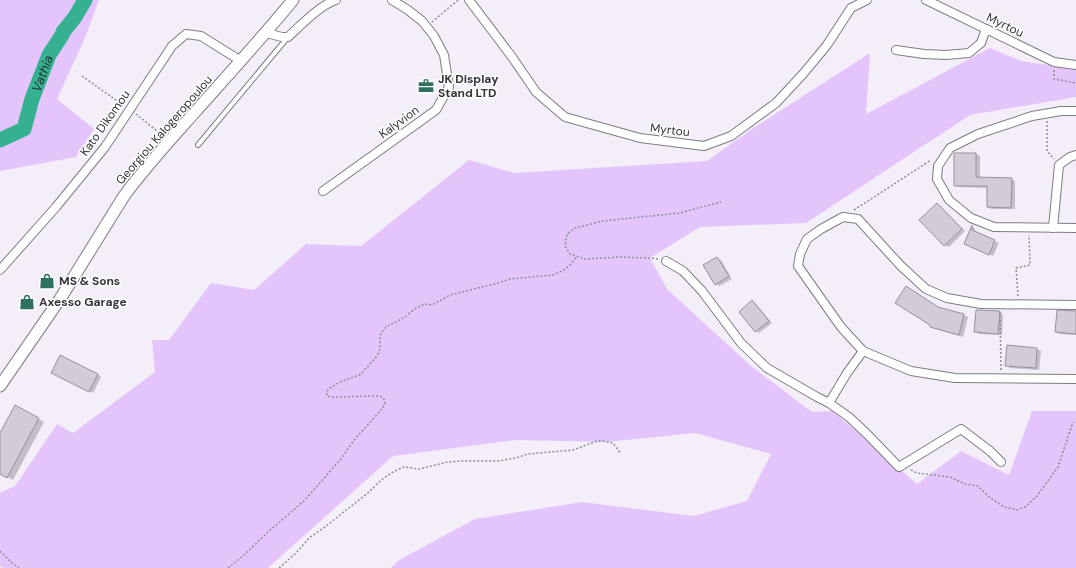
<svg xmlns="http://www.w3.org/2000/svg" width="1076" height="568" font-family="'DM Sans',sans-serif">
<rect width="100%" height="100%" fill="#f4eef9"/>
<g fill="#e3c5fb">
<polygon points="0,0 99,0 84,40 57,99 94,129 76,157 0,171"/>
<polygon points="990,48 1021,61 1076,69 1076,97 970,115 806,223 700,227 650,258 667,289 751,366 812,412 833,411 917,484 961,451 1009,475 1032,411 1076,411 1076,568 391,568 399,560 475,519 582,502 694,516 747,501 771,454 695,433 606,442 515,440 393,456 268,568 3,568 0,566 0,493 15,486 57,424 73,433 155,372 152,340 169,340 211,283 254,290 306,244 361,246 469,160 514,173 707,161 749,131 870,53 866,114"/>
</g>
<g fill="#0003">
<polygon points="976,154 980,156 980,178 1011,179 1015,181 1015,209 991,209 988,207 988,188 959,187 955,185"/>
<polygon points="937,204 941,207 965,231 949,247 945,245"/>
<polygon points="972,227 975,228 975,233 999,243 993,256 965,244"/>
<polygon points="717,258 721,260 732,279 719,286 715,284"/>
<polygon points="752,302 756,304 772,323 759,333 756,331"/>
<polygon points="938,308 964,315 968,317 963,337 935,329 931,327"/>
<polygon points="1000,312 1003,315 1002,335 979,334 975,331"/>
<polygon points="1076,313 1076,335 1060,334 1056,332"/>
<polygon points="1037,349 1041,351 1039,370 1010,368 1006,365"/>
<polygon points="98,374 101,377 93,393 56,375"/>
<polygon points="16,406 44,422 13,480 0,473 0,435"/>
</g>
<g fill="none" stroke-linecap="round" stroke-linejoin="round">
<path stroke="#35b091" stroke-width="15" id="s1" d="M0 140 24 129 32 99 49 55 62 35 63 32 75 17 85 0"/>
</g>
<g fill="#d3ccd8" stroke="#96909a">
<polygon points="954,153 976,153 976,177 1012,178 1011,208 987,207 987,186 954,186"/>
<polygon points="937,203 962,229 944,246 919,220"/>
<polygon points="972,225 972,230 995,240 989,255 964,244"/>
<polygon points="717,257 729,276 715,285 703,265"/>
<polygon points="906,286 938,307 964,314 959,335 930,327 930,325 895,303"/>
<polygon points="752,300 769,321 755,332 739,312"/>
<polygon points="976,310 1000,311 998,334 974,332"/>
<polygon points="1057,310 1076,311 1076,334 1055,332"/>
<polygon points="1007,345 1037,348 1036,368 1005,366"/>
<polygon points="60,355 98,374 89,392 51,373"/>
<polygon points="15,405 39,418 7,478 0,474 0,433"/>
</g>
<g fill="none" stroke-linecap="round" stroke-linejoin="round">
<defs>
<polyline id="lane" points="198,145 288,37"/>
<g id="street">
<polyline points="469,0 512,57 536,92 565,117 640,138 704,146 731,136 776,103 803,74 827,45 851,8 867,0"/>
<polyline points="926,0 1054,62 1076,65"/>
<path d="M266 33 282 37H288C301 25 320 5 336 0"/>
<polyline points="896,50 924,54 946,55 969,53 981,43 986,29"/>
<polyline points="1076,111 1061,111 1032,116 978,134 950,148 938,166 937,179 949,200 971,218 994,227 1076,228"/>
<polyline points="323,191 436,110 449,87 444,55 434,36 422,21 408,10 392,0"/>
<polyline points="1053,228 1059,165 1070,157 1076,155"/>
<polyline points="666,261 683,271 702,291 741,343 767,368 817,397 829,403 849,417 867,434 899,467 961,429 990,451 1001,462"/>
<polyline points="0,270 56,207 105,147 172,46 186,34 201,36 241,61"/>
<polyline points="1076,305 981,304 947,298 926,289 901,266 858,219 843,217 821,229 807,239 800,254 798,266 841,327 863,351 911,371 955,378 1076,379"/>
<polyline points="829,403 847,373 863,351"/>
</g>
<path id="secondary" d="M0 386 60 299 124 196C146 166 171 139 195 112 228 75 261 39 293 0"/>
</defs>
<use href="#lane" stroke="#7f7a84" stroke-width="6"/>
<use href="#street" stroke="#7f7a84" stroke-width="10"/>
<use href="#secondary" stroke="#7f7a84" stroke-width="13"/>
<g stroke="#8e8b92" stroke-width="1.5" stroke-dasharray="2 2" stroke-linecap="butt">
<polyline points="432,22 458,0"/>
<polyline points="1054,70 1054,79 1076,83"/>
<polyline points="82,76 123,105"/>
<polyline points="136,114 162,135"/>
<polyline points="1047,121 1047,151 1054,159"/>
<polyline points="854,210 931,160"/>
<polyline points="658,259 650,258 620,257 585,259 570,254 565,246 567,234 575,228 603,221 679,213 721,202"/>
<polyline points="1018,296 1016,268 1030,265 1029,235"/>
<polyline points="1000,312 1001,370"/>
<polyline points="911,470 917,473 950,477 965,484 978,486 989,497 1004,507 1017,510 1025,507 1037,496 1058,467 1073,422"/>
<polyline points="0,551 12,563 19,568"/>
<polyline points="228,568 243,556 268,532 305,500 340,460 355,439 382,409 385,404 384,399 380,396 331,397 327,396 327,391 330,388 340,382 351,378 361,374 377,356 380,349 380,339 381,333 386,327 405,317 416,308 425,304 432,305 450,295 498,283 510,279 553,275 564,270 572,263 577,256"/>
<polyline points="279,568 296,553 309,538 325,527 369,492 381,480 393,472 404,467 419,469 448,462 463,461 498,461 516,458 528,454 573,450 597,441 603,441 613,443 621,454"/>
</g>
<use href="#lane" stroke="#fff" stroke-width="4"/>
<use href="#street" stroke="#fff" stroke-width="8"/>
<use href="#secondary" stroke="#fff" stroke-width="11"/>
</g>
<defs>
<symbol id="office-bare" viewBox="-9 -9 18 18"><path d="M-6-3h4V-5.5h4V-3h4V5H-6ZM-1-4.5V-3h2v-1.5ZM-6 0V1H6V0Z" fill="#30705e" stroke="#fff" stroke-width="2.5" paint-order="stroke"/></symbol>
<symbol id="shop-bare" viewBox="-9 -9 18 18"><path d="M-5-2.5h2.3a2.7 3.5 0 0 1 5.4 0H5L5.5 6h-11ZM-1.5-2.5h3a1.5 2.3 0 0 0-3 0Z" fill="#30705e" stroke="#fff" stroke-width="2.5" paint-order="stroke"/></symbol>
</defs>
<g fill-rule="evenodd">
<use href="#office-bare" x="415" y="75" width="22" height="22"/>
<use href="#shop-bare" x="36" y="270" width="22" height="22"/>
<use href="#shop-bare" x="16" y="291" width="22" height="22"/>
</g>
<g text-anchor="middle" stroke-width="3" stroke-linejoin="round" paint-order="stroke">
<g font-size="12" fill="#343236" stroke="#fff">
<text transform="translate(1005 25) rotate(26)" y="4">Myrtou</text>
<text transform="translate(399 122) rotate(-36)" y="4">Kalyvion</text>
<text transform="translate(105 123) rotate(-55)" y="4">Kato Dikomou</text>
<text transform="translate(164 130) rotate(-49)" y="4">Georgiou Kalogeropoulou</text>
<text transform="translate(670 130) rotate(7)" y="4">Myrtou</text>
</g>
<g font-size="12" font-weight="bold" fill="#343236" stroke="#fff" text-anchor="start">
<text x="438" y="83">JK Display<tspan x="438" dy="14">Stand LTD</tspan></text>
<text x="59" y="285">MS &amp; Sons</text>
<text x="39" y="306">Axesso Garage</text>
</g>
<g font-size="13" font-style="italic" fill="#1b2f29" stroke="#fff">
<text dy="5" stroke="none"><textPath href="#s1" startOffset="85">Vathia</textPath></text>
</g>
</g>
</svg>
